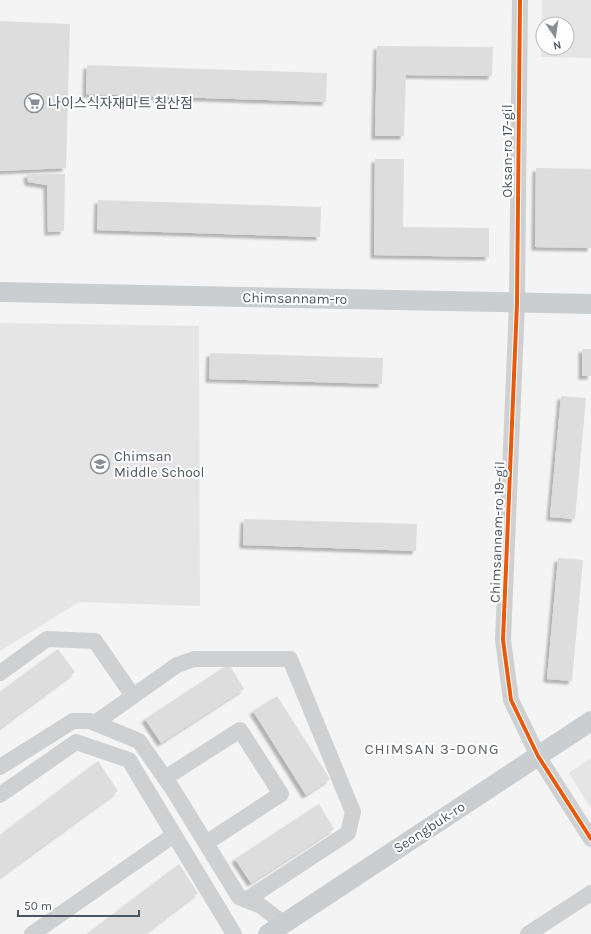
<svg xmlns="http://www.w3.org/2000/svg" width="591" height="934" font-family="Karla,'Noto Sans KR',sans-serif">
<defs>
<filter id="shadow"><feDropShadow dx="-3.5" dy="3.5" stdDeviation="1" flood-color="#0004"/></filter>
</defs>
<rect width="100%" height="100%" fill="#f4f4f4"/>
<g fill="#e6e5e6" fill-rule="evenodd">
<path d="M542 0H591V58L541 57ZM543 24H567V48H543Z"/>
<polygon points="0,323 199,326 200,606 79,602 0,651"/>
<polygon points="591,758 591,809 569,773"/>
</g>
<g fill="#ddddde" filter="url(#shadow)">
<polygon points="0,21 70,24 66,168 0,171"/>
<polygon points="377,46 493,47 492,76 406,75 404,136 375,136"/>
<polygon points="87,65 327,73 326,102 86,94"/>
<polygon points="375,159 404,159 403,227 489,228 489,257 374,255"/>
<polygon points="536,168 591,169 591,248 535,247"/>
<polygon points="27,174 65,174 64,231 48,232 47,185 28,182"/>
<polygon points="98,200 321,207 320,237 97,230"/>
<rect x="582" y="349" width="9" height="27"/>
<polygon points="210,353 383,358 382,384 209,379"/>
<polygon points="561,396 586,398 575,519 550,517"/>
<polygon points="244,519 417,524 416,551 243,545"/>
<polygon points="558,558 583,560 572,681 547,679"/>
<polygon points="58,649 75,672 0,728 0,692"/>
<polygon points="229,664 244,689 161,743 145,719"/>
<polygon points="277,696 330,779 306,795 253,711"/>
<polygon points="98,761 118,791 0,877 0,835"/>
<polygon points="319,804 334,829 251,883 235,859"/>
<polygon points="179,864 198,893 144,934 87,934"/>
</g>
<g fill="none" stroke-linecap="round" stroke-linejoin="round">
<g stroke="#ced0d2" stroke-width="16">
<polyline points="520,0 517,303 503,640 511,700 538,756 591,839"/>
<polyline points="0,673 47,639 95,641 133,696"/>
<polyline points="95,723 177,665 194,659 290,659 353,812 348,833 246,900"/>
<polyline points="0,767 73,721 90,721 139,741 172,788 239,897 261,906 284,924"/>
<polyline points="165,778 240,730 281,794 206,843"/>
<polyline points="0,795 76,742 129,760 234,934"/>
<polyline points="32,934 174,835"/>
<polyline points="528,934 591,893"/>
</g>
<g stroke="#caced1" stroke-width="20">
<polyline points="0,292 591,304"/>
<polyline points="268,934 591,721"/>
</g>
<defs>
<polyline id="cycleway" points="520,0 517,303 503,640 511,700 538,756 591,839"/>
</defs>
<use href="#cycleway" stroke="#fff" stroke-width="6"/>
<use href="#cycleway" stroke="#e8590c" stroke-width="4"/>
</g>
<defs>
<symbol id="supermarket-ring" viewBox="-11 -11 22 22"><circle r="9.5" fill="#fff" stroke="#868d94" stroke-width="1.5"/><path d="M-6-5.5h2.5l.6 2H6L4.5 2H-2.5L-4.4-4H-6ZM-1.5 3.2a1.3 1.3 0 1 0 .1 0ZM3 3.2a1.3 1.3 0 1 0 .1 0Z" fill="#868d94"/></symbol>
<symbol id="school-ring" viewBox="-11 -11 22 22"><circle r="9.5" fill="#fff" stroke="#868d94" stroke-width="1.5"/><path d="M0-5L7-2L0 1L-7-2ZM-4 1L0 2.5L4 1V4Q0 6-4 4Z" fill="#868d94"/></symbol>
</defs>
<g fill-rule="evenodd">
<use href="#supermarket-ring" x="23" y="92" width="22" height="22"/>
<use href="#school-ring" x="89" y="453" width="22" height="22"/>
</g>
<g text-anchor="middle" stroke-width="4" stroke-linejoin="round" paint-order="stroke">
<g font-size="14" fill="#4a5661" stroke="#fff" text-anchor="start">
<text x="48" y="108">나이스식자재마트 침산점</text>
<text x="114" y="461">Chimsan<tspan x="114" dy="16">Middle School</tspan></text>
</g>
<g font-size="14" fill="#4a5661" stroke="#fff">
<text transform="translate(507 151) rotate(-90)" y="5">Oksan-ro 17-gil</text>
<text transform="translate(295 298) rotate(1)" y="5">Chimsannam-ro</text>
<text transform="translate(497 532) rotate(-88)" y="5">Chimsannam-ro 19-gil</text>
<text transform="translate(429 827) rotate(-33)" y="5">Seongbuk-ro</text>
</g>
<g font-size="15" letter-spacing="1" fill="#5f6368" stroke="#fff">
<text x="432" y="754">CHIMSAN 3-DONG</text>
</g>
</g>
<g transform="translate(555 36) rotate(167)"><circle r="19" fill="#ffffff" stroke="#b7bbc0"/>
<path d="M0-3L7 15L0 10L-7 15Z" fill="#868d94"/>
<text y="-6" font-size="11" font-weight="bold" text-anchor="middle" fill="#4a5661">N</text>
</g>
<path d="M18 910v6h121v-6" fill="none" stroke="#4a5661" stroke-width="2"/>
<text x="24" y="910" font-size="12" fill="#4a5661" stroke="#ffffff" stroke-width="3" paint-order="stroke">50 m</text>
</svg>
